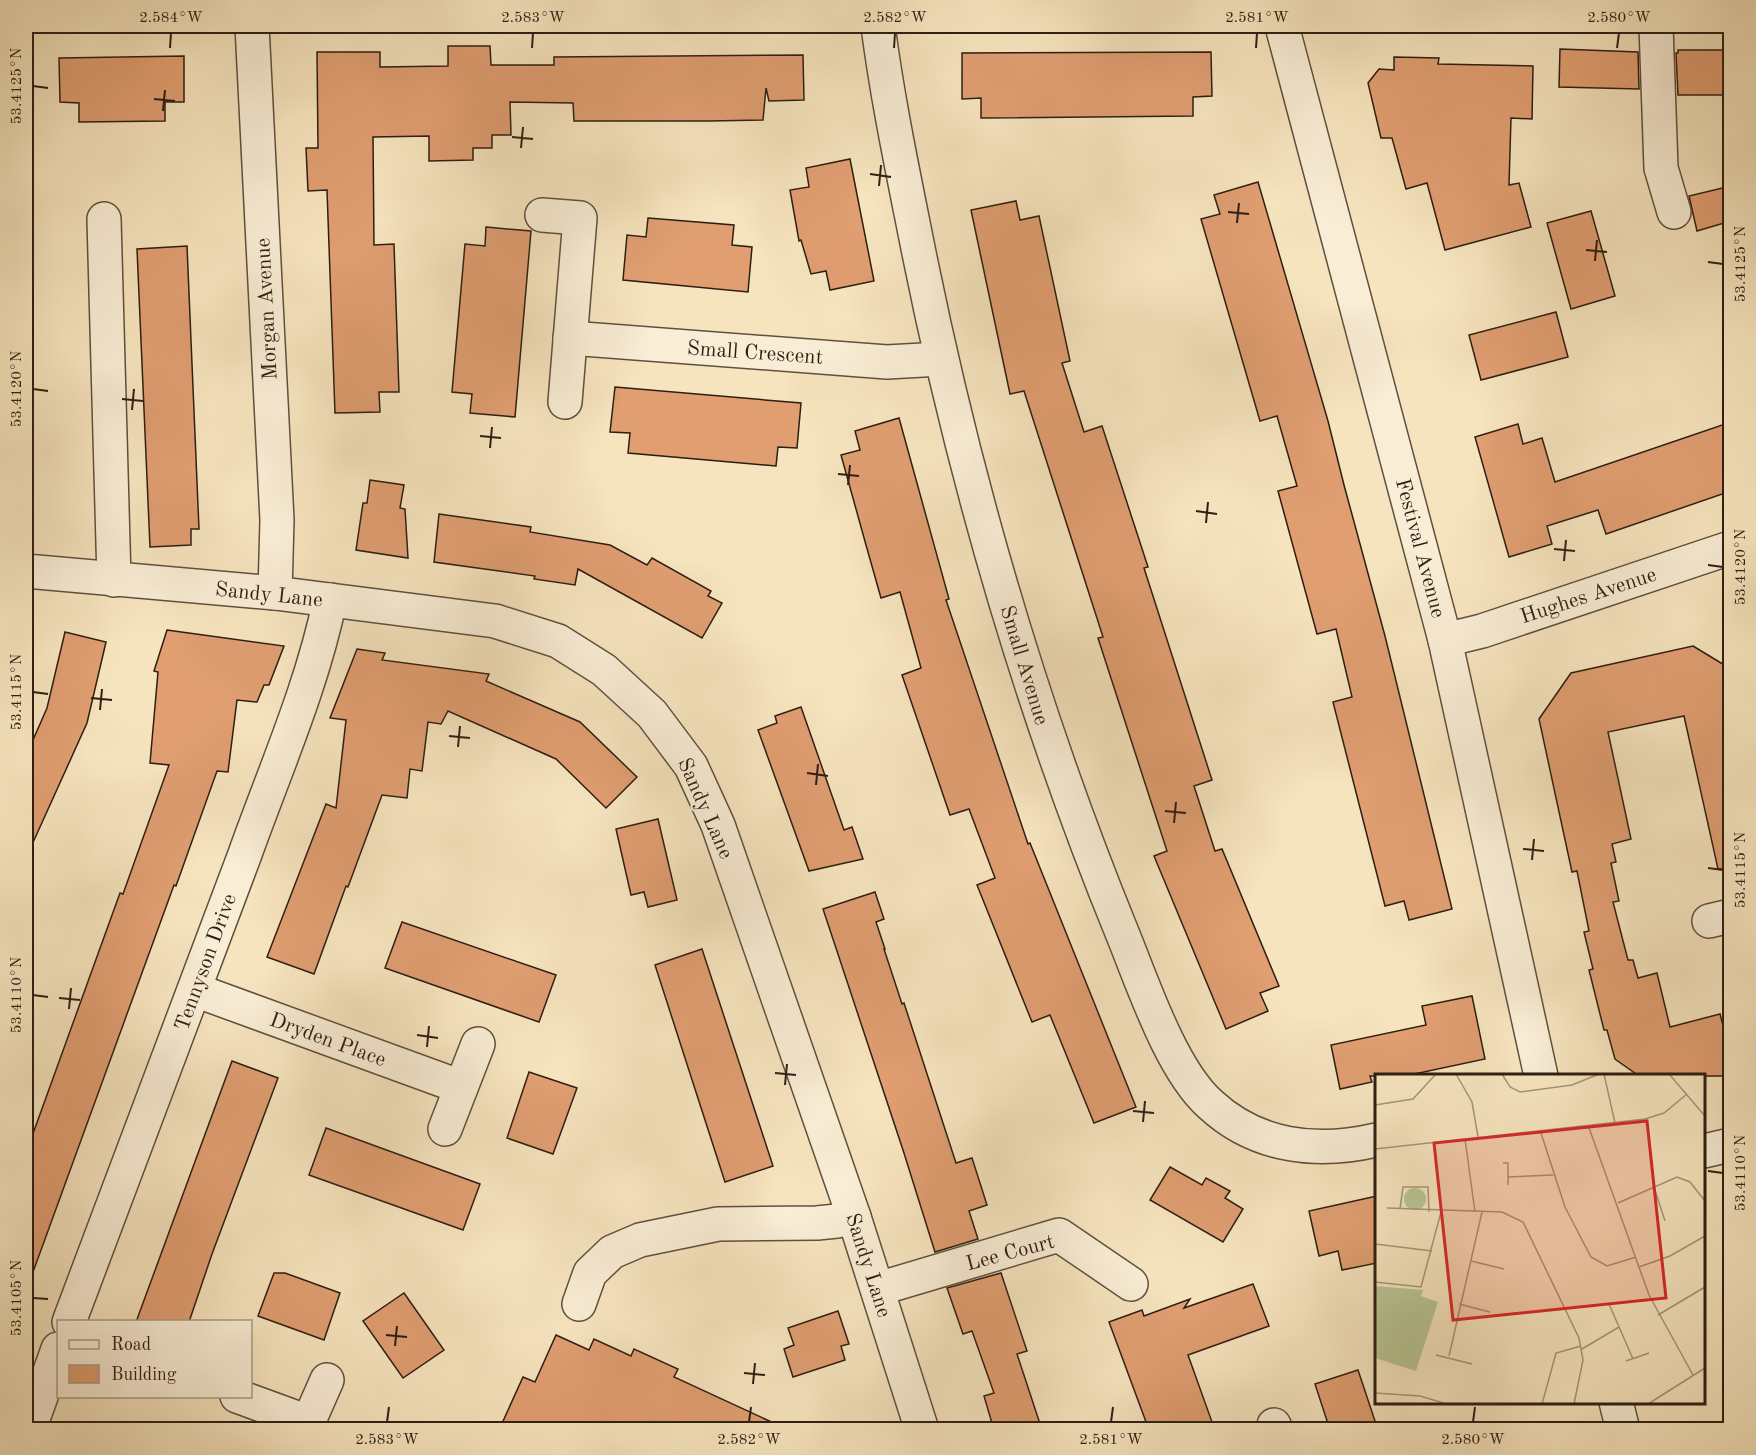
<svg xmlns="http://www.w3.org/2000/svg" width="1756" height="1455" font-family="'Old Standard TT',serif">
<rect width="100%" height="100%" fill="#f6e4be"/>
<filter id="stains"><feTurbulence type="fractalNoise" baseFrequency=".00333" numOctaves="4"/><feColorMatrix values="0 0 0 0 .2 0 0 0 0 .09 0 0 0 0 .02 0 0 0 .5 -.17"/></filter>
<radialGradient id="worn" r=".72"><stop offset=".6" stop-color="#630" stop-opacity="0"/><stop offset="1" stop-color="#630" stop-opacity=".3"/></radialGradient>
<g fill="#e09e71" stroke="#2d1e13" stroke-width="1.5">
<polygon points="448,46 490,46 491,65 554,65 554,57 803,55 804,100 769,101 766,88 763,120 710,121 574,121 573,103 510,102 511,135 492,135 492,148 473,148 473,160 429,161 429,136 373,137 374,245 394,244 399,392 379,392 380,412 335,413 327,190 308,191 306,148 318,148 317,52 380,52 380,67 448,66"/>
<polygon points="1560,49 1638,52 1639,89 1559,87"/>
<polygon points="1678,50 1731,50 1731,95 1678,95 1676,53 1678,53"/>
<polygon points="1211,52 1212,96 1193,97 1193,116 981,118 981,98 962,99 962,53"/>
<polygon points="184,56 184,102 165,102 165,121 79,122 79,103 60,102 59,58"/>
<polygon points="1394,57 1439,58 1438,64 1533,66 1532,119 1511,118 1509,185 1519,183 1531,227 1445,250 1427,183 1406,189 1392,138 1381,138 1368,83 1379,69 1394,70"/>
<polygon points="850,159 874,281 830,290 826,271 811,274 801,240 799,241 790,190 809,187 806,168"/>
<polygon points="1258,182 1328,421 1344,485 1385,636 1452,909 1409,920 1404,901 1385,906 1333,702 1352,697 1336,629 1317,634 1278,491 1297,486 1277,416 1260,421 1201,219 1220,214 1214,195"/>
<polygon points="1731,186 1731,221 1697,231 1689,196"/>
<polygon points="1016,201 1020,220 1039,216 1070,361 1062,363 1084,432 1102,426 1148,567 1144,568 1212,780 1194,786 1215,851 1222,849 1279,986 1260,993 1268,1011 1226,1029 1154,856 1167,851 1098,638 1103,637 1024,391 1010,394 971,210"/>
<polygon points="1591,211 1615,296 1571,309 1547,223"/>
<polygon points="648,218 734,225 732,245 752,247 748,292 623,280 627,235 646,237"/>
<polygon points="486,227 531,231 515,417 470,413 472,394 452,392 465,244 485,246"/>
<polygon points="187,246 199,529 191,529 191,545 150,547 137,249"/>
<polygon points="1556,312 1568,357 1481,380 1469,335"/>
<polygon points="615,387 801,403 797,448 778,447 776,466 628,453 630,433 610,432"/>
<polygon points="899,418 949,599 946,600 1028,844 1030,843 1136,1107 1094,1123 1050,1015 1032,1022 977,885 995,878 969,809 950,815 902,675 921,668 900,592 881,598 866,545 841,455 860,450 855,431"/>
<polygon points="1731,422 1731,491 1606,534 1598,510 1547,526 1552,544 1509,557 1475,437 1518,424 1523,444 1542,438 1555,482"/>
<polygon points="370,480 404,485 400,508 405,509 408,558 356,550 363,503 367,503"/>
<polygon points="439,514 531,527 530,532 610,545 647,565 652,558 711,591 708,596 722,603 702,638 578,569 575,585 534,579 535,576 434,562"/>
<polygon points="167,630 284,646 269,685 264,685 257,702 237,700 228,772 217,771 176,886 174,885 29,1283 26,1283 26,1153 120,893 123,894 169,765 150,763 158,672 154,671"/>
<polygon points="65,632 106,642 87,723 26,858 26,756 47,708"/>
<polygon points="1693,646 1731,669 1731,868 1718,869 1684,716 1608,732 1631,839 1612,844 1616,862 1611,863 1619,901 1613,902 1628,960 1633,960 1638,978 1657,973 1670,1027 1720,1014 1725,1033 1731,1031 1731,1076 1639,1076 1615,1059 1607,1030 1604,1030 1589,970 1593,969 1584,932 1589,931 1577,871 1572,872 1539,719 1571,673"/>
<polygon points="357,649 385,653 382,660 489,674 486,681 580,722 637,777 606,808 556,759 448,711 441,724 428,722 422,771 410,769 407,798 382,795 348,887 346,886 314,974 267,957 326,804 336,808 346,720 330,718"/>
<polygon points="801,707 844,830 852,827 863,859 809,871 758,730 777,723 775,716"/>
<polygon points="658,819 677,900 648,907 644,892 631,895 616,829"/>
<polygon points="875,892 884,919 876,922 885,949 884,949 902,1004 904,1003 956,1163 972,1158 987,1205 969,1211 978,1239 935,1252 903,1150 823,909"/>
<polygon points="402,922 556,975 539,1022 385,968"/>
<polygon points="702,949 773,1166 725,1182 655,965"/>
<polygon points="1472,996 1485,1059 1405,1076 1370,1076 1372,1082 1340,1089 1331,1045 1426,1025 1422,1006"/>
<polygon points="232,1061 278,1078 212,1254 189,1322 136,1322"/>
<polygon points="529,1072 577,1088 553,1154 507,1138"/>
<polygon points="326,1128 480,1184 463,1230 309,1175"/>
<polygon points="1170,1167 1202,1185 1206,1178 1230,1191 1225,1198 1243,1209 1223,1242 1150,1200"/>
<polygon points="1377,1196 1377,1263 1342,1270 1338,1251 1319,1256 1309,1211"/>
<polygon points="274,1273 285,1273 340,1293 324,1340 258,1316"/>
<polygon points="1001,1273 1027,1351 1017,1354 1042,1430 994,1430 984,1396 994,1393 972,1331 963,1334 947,1288"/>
<polygon points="1253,1284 1269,1326 1188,1355 1212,1422 1193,1430 1149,1430 1109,1322 1142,1310 1144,1316 1190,1299 1184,1308"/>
<polygon points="404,1293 444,1350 403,1378 363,1321"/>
<polygon points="838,1311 849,1344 841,1346 845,1360 793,1377 784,1349 794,1345 788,1328"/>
<polygon points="556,1335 589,1350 594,1339 631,1356 634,1349 678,1369 674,1377 789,1430 499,1430 523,1377 535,1382"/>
<polygon points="1358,1370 1378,1430 1330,1430 1315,1384"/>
</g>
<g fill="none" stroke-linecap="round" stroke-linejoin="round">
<defs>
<g id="minor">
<polyline points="252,26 277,520 275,593"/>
<path d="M878 26C888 103 904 177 919 253 966 486 1033 715 1123 935 1143 984 1171 1069 1210 1104 1256 1147 1317 1154 1376 1140"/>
<polyline points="1282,26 1445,640 1541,1076"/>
<polyline points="1656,26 1661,168 1674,212"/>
<polyline points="542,215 580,218 565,402"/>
<polyline points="104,219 114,580"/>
<polyline points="570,338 887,362 941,359"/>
<polyline points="26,571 275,593 495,621 558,641 604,670 652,714 691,766 718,825 854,1217 922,1430"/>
<polyline points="1445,640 1482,631 1730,548"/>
<polyline points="1709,921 1730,916"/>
<polyline points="195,990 461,1087"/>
<polyline points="445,1129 478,1044"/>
<polyline points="1704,1151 1730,1145"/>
<polyline points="878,1289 1059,1235 1131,1284"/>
<polyline points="579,1304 590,1273 612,1252 640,1240 718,1224 817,1223 837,1221 854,1217"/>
<path d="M69 1322C128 1166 187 1010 245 854 275 770 312 687 330 600"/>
<polyline points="237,1396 308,1422"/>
<polyline points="1616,1402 1623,1430"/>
<polyline points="1274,1425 1276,1430"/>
<polyline points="29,1430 58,1349"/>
<polyline points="305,1430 327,1380"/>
</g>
</defs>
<use href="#minor" stroke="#5f503e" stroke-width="36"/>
<use href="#minor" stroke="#f9edd5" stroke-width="33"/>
</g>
<path fill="none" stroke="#2d1e13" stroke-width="2" d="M170 48 171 33M532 48 533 33M894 48 895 33M1256 48 1257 33M1617 48 1619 33M33 86 48 88M154 99 175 101M163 111 165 90M512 137 533 139M521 148 523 127M870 174 891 177M879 186 881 165M1228 212 1249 214M1237 223 1239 203M1586 250 1607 252M1595 261 1597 240M1708 262 1723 264M33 389 48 391M122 399 143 401M132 410 134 389M480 436 501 438M490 448 492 427M838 474 859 476M848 485 850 465M1196 511 1217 514M1206 523 1208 502M1554 549 1575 551M1564 561 1566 540M1708 565 1723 567M33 692 48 694M91 698 112 700M100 710 102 689M449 736 470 738M458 747 460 726M807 773 828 776M816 785 818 764M1165 811 1186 813M1174 823 1176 802M1523 849 1544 851M1532 860 1534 839M1708 868 1723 870M33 995 48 997M59 998 80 1000M69 1009 71 988M417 1035 438 1038M427 1047 429 1026M775 1073 796 1075M785 1085 787 1064M1133 1111 1154 1113M1143 1122 1145 1101M1708 1171 1723 1173M33 1298 48 1299M386 1335 407 1337M395 1346 397 1326M744 1373 765 1375M753 1384 755 1363M387 1422 389 1407M749 1422 751 1407M1111 1422 1113 1407M1473 1422 1475 1407"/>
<g text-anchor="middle" stroke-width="4.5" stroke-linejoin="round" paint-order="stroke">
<g font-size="21" fill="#2d1e13" stroke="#f9edd5">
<text transform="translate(266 309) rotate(-93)" y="7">Morgan Avenue</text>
<text transform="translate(755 352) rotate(4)" y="7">Small Crescent</text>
<text transform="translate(1421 548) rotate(75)" y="7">Festival Avenue</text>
<text transform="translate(269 594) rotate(6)" y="7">Sandy Lane</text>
<text transform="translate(1588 595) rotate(-18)" y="7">Hughes Avenue</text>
<text transform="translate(1025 665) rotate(73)" y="7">Small Avenue</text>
<text transform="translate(706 808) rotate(66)" y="7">Sandy Lane</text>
<text transform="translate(205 962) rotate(-70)" y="7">Tennyson Drive</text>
<text transform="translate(328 1039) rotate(20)" y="7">Dryden Place</text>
<text transform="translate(1010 1252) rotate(-15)" y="7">Lee Court</text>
<text transform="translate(869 1265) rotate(72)" y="7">Sandy Lane</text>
</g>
</g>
<g transform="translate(1375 1074)">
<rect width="330" height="330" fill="#f6e4be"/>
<path d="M29 125a11 11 0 1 1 22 0a11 11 0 1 1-22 0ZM0 212 48 216 46 222 63 228 41 297 0 284Z" fill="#b8c594"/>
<path fill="none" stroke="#a6957a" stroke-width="1.5" d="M81 0 97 28 103 63M127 0 135 13 145 18 197 11 224 0M229 0 240 49M294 0 330 42M0 31 38 25 61 0M213 51 274 221 318 301M165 56 190 133 216 183 232 192 261 183M90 65 100 138M0 75 270 45 289 39 312 20M128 89H133V111M133 103 178 101M279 113 290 147M243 129 302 103 315 108 330 127M12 134 127 138 148 148 204 264 208 286 199 330M25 135 28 113H53L54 138M0 170 57 177M96 187 129 195M264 193 295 182 330 162M0 208 46 213 66 138M84 230 115 238M234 230 258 285M283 241 330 213M207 275 244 253M61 281 97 290M74 282 107 138M251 287 274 279M0 319 45 322 72 330M167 330 181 279 206 272M273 330 330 294"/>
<path fill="#d62828" fill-opacity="0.15" stroke="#d62828" stroke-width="3" d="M272 47 291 224 78 246 59 69Z"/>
<rect width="330" height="330" fill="none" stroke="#2d1e13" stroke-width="3"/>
</g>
<rect width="1756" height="1455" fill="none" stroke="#f6e4be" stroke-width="66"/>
<rect x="57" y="1320" width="195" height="78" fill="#f9edd5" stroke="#a79a87" stroke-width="1.5"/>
<rect x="69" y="1340" width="30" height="9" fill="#f9edd5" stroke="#a79a87" stroke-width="1.5"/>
<text x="111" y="1350" font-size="18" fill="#2d1e13">Road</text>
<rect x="69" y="1365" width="30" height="18" fill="#e09e71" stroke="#a79a87" stroke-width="1.5"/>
<text x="111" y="1380" font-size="18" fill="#2d1e13">Building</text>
<rect x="33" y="33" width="1690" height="1389" fill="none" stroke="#2d1e13" stroke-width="2"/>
<g font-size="15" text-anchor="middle" fill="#2d1e13">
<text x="171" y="22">2.584°W</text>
<text x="533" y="22">2.583°W</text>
<text x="895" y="22">2.582°W</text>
<text x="1257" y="22">2.581°W</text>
<text x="1619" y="22">2.580°W</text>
<text transform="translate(16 86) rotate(-90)" y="5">53.4125°N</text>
<text transform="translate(1740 264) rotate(-90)" y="5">53.4125°N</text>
<text transform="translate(16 389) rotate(-90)" y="5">53.4120°N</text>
<text transform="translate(1740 567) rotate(-90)" y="5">53.4120°N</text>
<text transform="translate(16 692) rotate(-90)" y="5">53.4115°N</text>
<text transform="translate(1740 870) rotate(-90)" y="5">53.4115°N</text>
<text transform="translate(16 995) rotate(-90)" y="5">53.4110°N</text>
<text transform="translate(1740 1173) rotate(-90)" y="5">53.4110°N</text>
<text transform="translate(16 1298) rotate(-90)" y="5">53.4105°N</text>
<text x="387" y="1444">2.583°W</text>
<text x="749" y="1444">2.582°W</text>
<text x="1111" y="1444">2.581°W</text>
<text x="1473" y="1444">2.580°W</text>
</g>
<rect width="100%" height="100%" filter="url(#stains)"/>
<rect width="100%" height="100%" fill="url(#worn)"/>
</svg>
